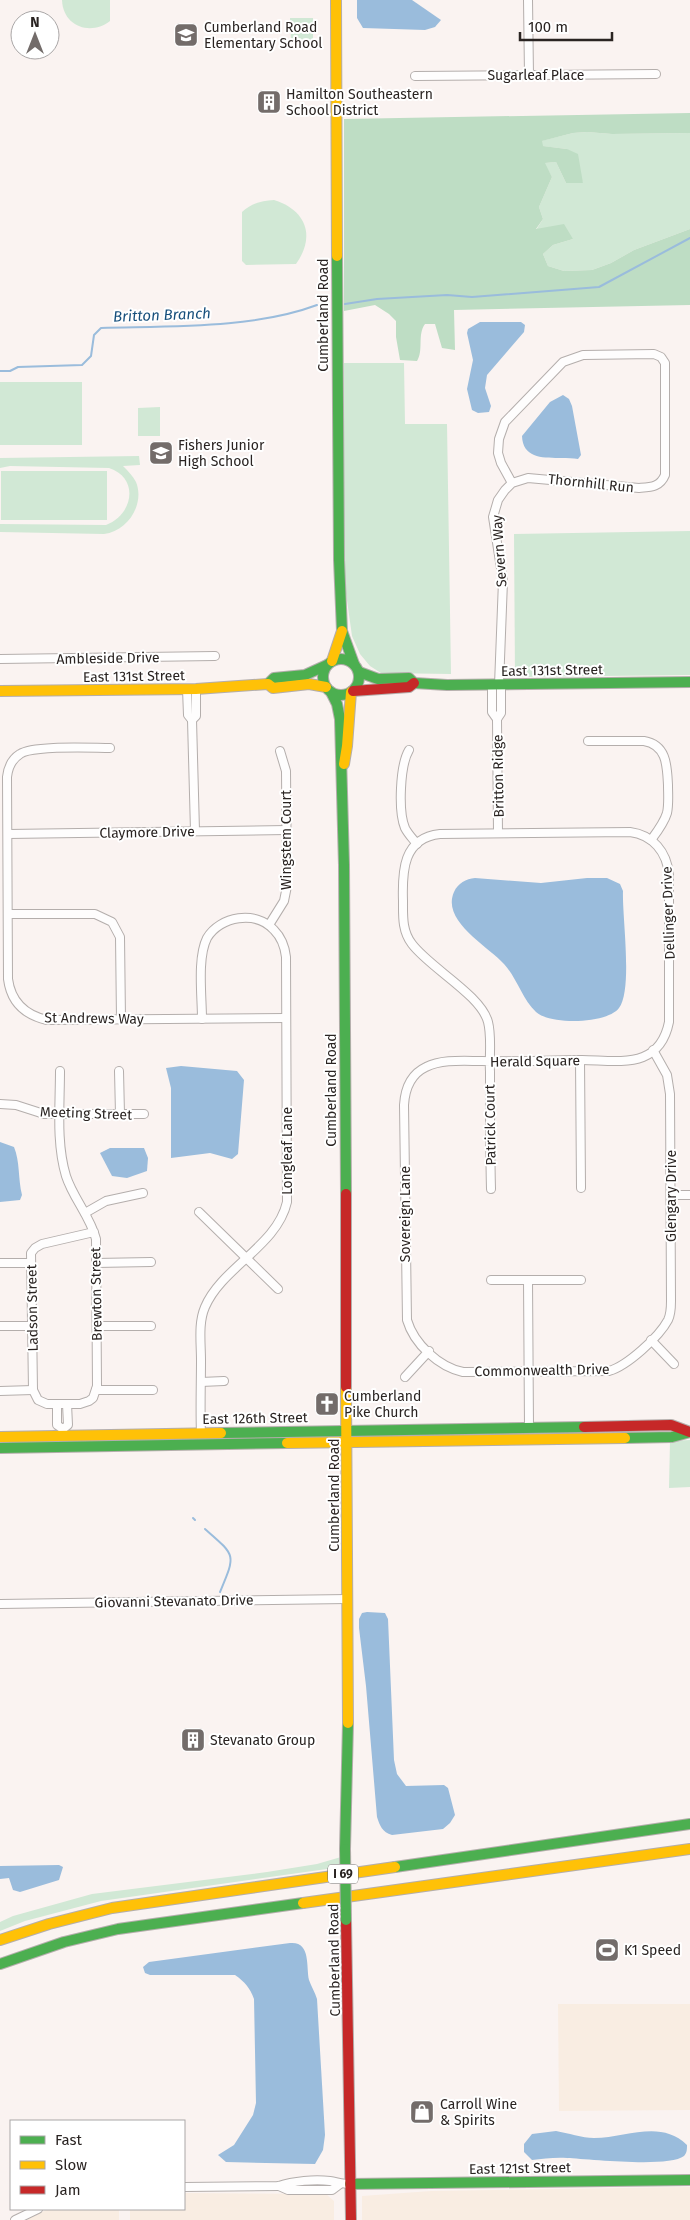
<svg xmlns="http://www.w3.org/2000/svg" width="690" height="2220" font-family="'Fira Sans',sans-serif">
<rect width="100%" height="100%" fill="#faf3f1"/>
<g fill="#f9ede2">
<polygon points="558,2004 690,2004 690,2110 559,2111"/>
<polygon points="690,2187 690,2220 362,2220 362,2196 431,2191"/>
<polygon points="184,2193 326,2194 334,2201 334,2220 130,2220 130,2209 184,2209"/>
<polygon points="48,2209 119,2209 119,2220 26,2220"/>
</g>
<g fill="#d1e8d5">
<path d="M62 0H110V21C91 36 63 27 62 0Z"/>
<polygon points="290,18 313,18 313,40 291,40"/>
<polygon points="587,132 612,134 690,133 690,229 634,250 611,263 592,270 564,271 548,266 543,254 553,245 573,239 536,230 543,219 539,207 552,177 544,163 556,162 566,183 583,183 567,149 542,146 541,141 573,133"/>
<path d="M274 200C306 210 316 236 296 264L246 265 242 261V212C252 203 261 201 274 200Z"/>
<polygon points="344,363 404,363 405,424 447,424 451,674 381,673 370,666 360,654 352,636 344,579"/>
<rect x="0" y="382" width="82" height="63"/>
<polygon points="160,407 160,436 138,436 138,408"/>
<path d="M139 456 140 465 123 466C128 471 133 476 136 482 145 504 128 531 104 534L0 532V524L106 525C133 515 140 478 109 468L10 466 0 468V458Z"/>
<rect x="1" y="471" width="106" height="49"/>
<polygon points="690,531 690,675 515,677 514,534"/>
<polygon points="690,1440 690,1487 669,1488 670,1441"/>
<polygon points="341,1857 341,1867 101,1901 25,1921 0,1931 0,1922 13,1916 92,1894 267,1872 317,1864"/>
</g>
<path fill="#beddc4" d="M690 113V133L612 134 587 132 573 133 542 141 543 146 567 149 578 154 583 183H566L556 162 545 163 552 177 539 207 543 219 536 229 564 224 573 239 553 245 543 254 548 266 564 271 592 270 611 263 634 250 690 229V305L454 310 455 350 442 348 435 324H425C417 335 424 350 417 361L400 360 396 337V321L389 314 375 305 344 311V119Z"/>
<g fill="#9abcdc">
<polygon points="357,0 412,0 441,20 435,27 425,30 363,28 357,18"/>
<polygon points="480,322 521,322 525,325 524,332 487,375 485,388 491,406 489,412 478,413 472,410 467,389 473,360 467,333 468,329"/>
<path d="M563 395 569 399 572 406 581 455 578 459C559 455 523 466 522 436L550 402Z"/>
<path d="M475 878 541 883 587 878H607L620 884 623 891C622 917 633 989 619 1008 607 1024 550 1025 536 1012 522 999 517 978 504 964 488 946 441 921 454 892 458 883 466 879 475 878Z"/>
<polygon points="181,1066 237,1071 244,1080 238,1154 232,1159 210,1153 171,1158 171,1088 166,1068"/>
<path d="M0 1142 14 1147C20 1161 18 1179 22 1195L20 1200 0 1202Z"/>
<polygon points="110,1148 144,1148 148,1158 147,1171 127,1178 112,1176 100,1153"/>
<path d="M367 1612 385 1613 388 1619 394 1760 397 1774 406 1786 444 1785 448 1788 455 1815 450 1823 443 1829 392 1835C382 1832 380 1826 377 1817L366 1686 359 1628V1619L362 1613Z"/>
<polygon points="59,1865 63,1867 59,1880 20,1892 13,1890 9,1878 0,1879 0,1866"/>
<path d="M290 1943C311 1941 306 1966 309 1980 311 1986 315 1992 317 1999L325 2135 323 2150 315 2164 226 2162 218 2155 234 2145 253 2115 256 2103 254 1999C250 1988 245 1982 235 1975H150L145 1973 143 1967 149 1962Z"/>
<path d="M556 2131C568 2133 582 2138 594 2138 627 2138 660 2119 687 2145 687 2149 687 2153 684 2156 669 2168 588 2159 567 2158 555 2157 543 2159 532 2160L524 2152V2144L532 2134Z"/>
</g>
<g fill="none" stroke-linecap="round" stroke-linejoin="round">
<g stroke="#9abcdc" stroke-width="2">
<polyline points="345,304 377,299 447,295 472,297 599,287 690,238"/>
<path d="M0 371H10L18 367 82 365 91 356 94 335 101 328C169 326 253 329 317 305"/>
<polyline points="193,1518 195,1520"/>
<path d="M205 1529C236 1556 236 1554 220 1592"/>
</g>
<defs>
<g id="street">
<polyline points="528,0 529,75"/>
<polyline points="415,76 656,74"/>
<polyline points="0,659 215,656"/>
<polyline points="492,685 492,712 497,719"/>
<path d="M499 685 503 581 493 517 498 500 505 490 512 483 528 478 639 488C651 487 660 487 665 475V363L661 357 654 354 583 355 563 362 505 422 499 439 498 453 501 463 512 483"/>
<polyline points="187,689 188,715 192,720 195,831"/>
<polyline points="192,720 196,716 196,689"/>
<path d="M588 741H644C667 745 667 766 668 785 668 794 669 804 667 813 664 823 657 832 651 840"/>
<path d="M110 748C91 748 33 745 20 754 12 759 8 768 7 777L8 979C11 1002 25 1015 47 1020L286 1018"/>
<path d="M409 750C400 765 398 811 405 828 408 834 413 839 417 844"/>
<polyline points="498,833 497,719 501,713 501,685"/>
<polyline points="8,834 287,830"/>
<polyline points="8,914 95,914 112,922 120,937 121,1019"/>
<polyline points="269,925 284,901 287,886 286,771 280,751"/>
<polyline points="580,1060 581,1188"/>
<path d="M60 1071C60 1105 56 1143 66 1176 73 1198 90 1216 96 1239L97 1386 93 1398 89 1401 80 1404H47L38 1400 33 1390 31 1253 35 1248 42 1244 94 1232"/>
<polyline points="119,1071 120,1114"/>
<polyline points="0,1104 16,1105 44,1114 144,1114"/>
<path d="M491 1189C490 1150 490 1111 490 1072 489 1056 492 1037 488 1022 481 995 430 968 412 944 402 931 403 916 403 901 402 871 403 838 440 834L630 832C653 835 667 852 669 875V1022C666 1037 658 1051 643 1057 625 1064 601 1060 582 1060 549 1060 515 1062 482 1061 464 1061 442 1059 426 1067 411 1074 405 1089 404 1105L407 1320C414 1344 439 1367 463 1372L609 1371C627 1366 659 1337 668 1320 671 1314 671 1308 671 1301L670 1094 667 1075 653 1050"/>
<polyline points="671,1195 690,1195"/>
<polyline points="199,1212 278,1289"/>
<polyline points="85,1213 106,1201 143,1193"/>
<polyline points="0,1263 31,1263"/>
<polyline points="96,1263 151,1262"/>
<polyline points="491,1280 581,1280"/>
<polyline points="528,1280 529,1427"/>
<polyline points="0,1326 32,1326"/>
<polyline points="97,1326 151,1326"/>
<polyline points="651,1340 674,1364"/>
<polyline points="405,1377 429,1351"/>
<polyline points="201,1382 224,1381"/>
<polyline points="96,1390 153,1390"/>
<polyline points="0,1391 33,1390"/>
<polyline points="57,1404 57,1425 63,1429"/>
<polyline points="63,1429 68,1425 67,1404"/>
<path d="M201 1433C200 1409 201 1384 201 1360 201 1343 198 1323 205 1307 222 1267 277 1246 287 1202L286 957C285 948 281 937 274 930 256 910 220 916 207 938 197 958 202 996 202 1019"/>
<polyline points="0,1604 348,1599"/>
<polyline points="279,2186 288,2190 332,2190 340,2184"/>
<path d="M184 2187 279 2186C293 2181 315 2179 330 2181 337 2182 343 2184 350 2184"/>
<polyline points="15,2220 38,2209"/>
</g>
<g id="fast">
<polyline points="337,256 339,560 342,631 354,664"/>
<circle cx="341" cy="677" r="18"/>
<polyline points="359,672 378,679 409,678 414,683 447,685 690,682"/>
<polyline points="268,684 274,678 305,675 327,665"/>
<polyline points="331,692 337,704 340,719 344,865 346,1194"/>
<polyline points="221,1433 584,1427"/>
<polyline points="625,1438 672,1437 690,1432"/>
<polyline points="0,1448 287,1443"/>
<polyline points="345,1849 348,1723"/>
<polyline points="395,1867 690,1824"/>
<polyline points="0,1964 64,1942 118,1929 303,1903"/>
<polyline points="350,2184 690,2180"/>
</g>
<g id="slow">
<polyline points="336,0 337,256"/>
<polyline points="332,661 342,631"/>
<polyline points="0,691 196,689 268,684 273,688 309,684 326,687"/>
<polyline points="344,764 347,746 351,692"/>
<polyline points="346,1387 348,1723"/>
<polyline points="0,1437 221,1433"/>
<polyline points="287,1443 625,1438"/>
<polyline points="303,1903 690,1849"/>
<polyline points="0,1940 49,1924 112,1908 395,1867"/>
</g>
<g id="jam">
<polyline points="353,691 409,687 414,683"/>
<polyline points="346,1194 346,1387"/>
<polyline points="584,1427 671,1425 690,1432"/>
<polyline points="346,1920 351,2220"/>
</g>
</defs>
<use href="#street" stroke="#b4aeac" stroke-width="10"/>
<use href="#fast" stroke="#b4aeac" stroke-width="12"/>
<use href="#slow" stroke="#b4aeac" stroke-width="12"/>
<use href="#jam" stroke="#b4aeac" stroke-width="12"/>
<use href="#street" stroke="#fefdfd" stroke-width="8"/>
<use href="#fast" stroke="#4caf50" stroke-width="10"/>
<use href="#slow" stroke="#ffc107" stroke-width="10"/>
<use href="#jam" stroke="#c62828" stroke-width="10"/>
<defs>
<polyline id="fast-bridge" points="345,1849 346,1920"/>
</defs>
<use href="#fast-bridge" stroke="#b4aeac" stroke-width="12" stroke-linecap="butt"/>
<use href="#fast-bridge" stroke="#4caf50" stroke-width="10"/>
</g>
<defs>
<symbol id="school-square" viewBox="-11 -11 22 22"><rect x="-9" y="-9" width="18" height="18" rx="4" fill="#736c6a" stroke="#fff"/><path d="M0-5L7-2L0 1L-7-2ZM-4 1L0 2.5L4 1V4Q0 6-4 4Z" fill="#fff"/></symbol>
<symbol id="building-square" viewBox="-11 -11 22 22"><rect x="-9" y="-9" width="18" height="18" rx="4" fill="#736c6a" stroke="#fff"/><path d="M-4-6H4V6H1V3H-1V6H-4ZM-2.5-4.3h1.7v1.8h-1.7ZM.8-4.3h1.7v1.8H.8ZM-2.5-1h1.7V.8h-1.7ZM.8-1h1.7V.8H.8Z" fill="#fff"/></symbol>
<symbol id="church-square" viewBox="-11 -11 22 22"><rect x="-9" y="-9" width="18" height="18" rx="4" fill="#736c6a" stroke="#fff"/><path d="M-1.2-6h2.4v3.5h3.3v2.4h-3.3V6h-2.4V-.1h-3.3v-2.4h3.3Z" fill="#fff"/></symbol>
<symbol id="stadium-square" viewBox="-11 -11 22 22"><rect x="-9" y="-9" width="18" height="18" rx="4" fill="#736c6a" stroke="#fff"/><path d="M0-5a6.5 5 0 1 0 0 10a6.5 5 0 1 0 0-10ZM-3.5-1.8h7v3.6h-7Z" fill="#fff"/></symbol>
<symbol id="shop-square" viewBox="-11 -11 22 22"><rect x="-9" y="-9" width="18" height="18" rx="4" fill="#736c6a" stroke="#fff"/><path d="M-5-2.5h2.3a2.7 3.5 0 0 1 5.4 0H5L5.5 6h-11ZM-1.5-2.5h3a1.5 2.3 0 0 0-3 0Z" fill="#fff"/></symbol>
</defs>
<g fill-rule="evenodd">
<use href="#school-square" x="172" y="21" width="28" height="28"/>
<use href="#building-square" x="255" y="88" width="28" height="28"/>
<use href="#school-square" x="147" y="439" width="28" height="28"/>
<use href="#church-square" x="313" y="1390" width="28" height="28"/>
<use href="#building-square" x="179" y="1726" width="28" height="28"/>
<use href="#stadium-square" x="593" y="1936" width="28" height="28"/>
<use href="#shop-square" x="408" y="2098" width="28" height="28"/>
</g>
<g text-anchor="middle" stroke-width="4" stroke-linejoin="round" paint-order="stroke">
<rect fill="#fff" stroke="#6a6664" stroke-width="1" x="328" y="1864.5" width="30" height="19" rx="4"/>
<g font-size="12" font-weight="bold" fill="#2a2422">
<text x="343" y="1878">I 69</text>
</g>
<g font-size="14" fill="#2a2422" stroke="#fff" text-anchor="start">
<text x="204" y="32">Cumberland Road<tspan x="204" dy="16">Elementary School</tspan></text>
<text x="286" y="99">Hamilton Southeastern<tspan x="286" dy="16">School District</tspan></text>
<text x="178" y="450">Fishers Junior<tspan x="178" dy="16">High School</tspan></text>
<text x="344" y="1401">Cumberland<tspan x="344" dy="16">Pike Church</tspan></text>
<text x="210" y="1745">Stevanato Group</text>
<text x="624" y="1955">K1 Speed</text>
<text x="440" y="2109">Carroll Wine<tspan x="440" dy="16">&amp; Spirits</tspan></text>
</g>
<g font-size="14" fill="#2a2422" stroke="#fff">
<text x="536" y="80">Sugarleaf Place</text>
<text transform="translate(323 315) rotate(-90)" y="5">Cumberland Road</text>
<text transform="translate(591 483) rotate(6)" y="5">Thornhill Run</text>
<text transform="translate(499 551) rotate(-94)" y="5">Severn Way</text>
<text transform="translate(108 658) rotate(-1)" y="5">Ambleside Drive</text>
<text transform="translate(552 670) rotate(-1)" y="5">East 131st Street</text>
<text transform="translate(134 676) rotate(-1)" y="5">East 131st Street</text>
<text transform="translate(498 776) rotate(-91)" y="5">Britton Ridge</text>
<text transform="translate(147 832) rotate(-1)" y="5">Claymore Drive</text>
<text transform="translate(286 840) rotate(-90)" y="5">Wingstem Court</text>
<text transform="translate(668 913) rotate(-92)" y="5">Dellinger Drive</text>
<text transform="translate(94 1018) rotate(1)" y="5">St Andrews Way</text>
<text transform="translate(535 1061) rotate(-1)" y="5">Herald Square</text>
<text transform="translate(331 1090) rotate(-90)" y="5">Cumberland Road</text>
<text transform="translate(86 1113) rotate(2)" y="5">Meeting Street</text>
<text transform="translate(490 1125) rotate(-91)" y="5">Patrick Court</text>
<text transform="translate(287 1151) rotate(-90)" y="5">Longleaf Lane</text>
<text transform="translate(671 1196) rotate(-90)" y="5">Glengary Drive</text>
<text transform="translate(405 1214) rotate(-90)" y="5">Sovereign Lane</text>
<text transform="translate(96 1294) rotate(-91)" y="5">Brewton Street</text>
<text transform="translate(32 1308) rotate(-91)" y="5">Ladson Street</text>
<text transform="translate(542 1370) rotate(-1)" y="5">Commonwealth Drive</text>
<text transform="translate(255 1418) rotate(-1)" y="5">East 126th Street</text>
<text transform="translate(334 1495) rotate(-90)" y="5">Cumberland Road</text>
<text transform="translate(174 1601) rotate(-1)" y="5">Giovanni Stevanato Drive</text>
<text transform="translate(334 1960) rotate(-91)" y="5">Cumberland Road</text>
<text transform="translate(520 2168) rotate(-1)" y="5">East 121st Street</text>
</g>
<g font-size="15" font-style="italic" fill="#154e7b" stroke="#fff">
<text transform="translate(162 315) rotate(-2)" y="5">Britton Branch</text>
</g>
</g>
<rect x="10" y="2120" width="175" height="90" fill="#ffffff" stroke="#aaa7a7"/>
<rect x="20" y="2136" width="25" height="8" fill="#4caf50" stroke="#aaa7a7"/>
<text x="55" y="2145" font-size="15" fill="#2a2422">Fast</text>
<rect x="20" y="2161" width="25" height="8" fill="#ffc107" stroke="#aaa7a7"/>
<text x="55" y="2170" font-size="15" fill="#2a2422">Slow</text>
<rect x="20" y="2186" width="25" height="8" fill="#c62828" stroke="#aaa7a7"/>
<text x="55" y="2195" font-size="15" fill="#2a2422">Jam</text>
<g transform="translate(35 35)"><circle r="24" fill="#ffffff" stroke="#aaa7a7"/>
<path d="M0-4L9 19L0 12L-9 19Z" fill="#736c6a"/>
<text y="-8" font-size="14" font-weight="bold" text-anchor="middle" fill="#2a2422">N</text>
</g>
<path d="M520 32v8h92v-8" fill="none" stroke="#2a2422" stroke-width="2.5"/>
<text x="528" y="32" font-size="15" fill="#2a2422" stroke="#ffffff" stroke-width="4" paint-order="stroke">100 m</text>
</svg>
